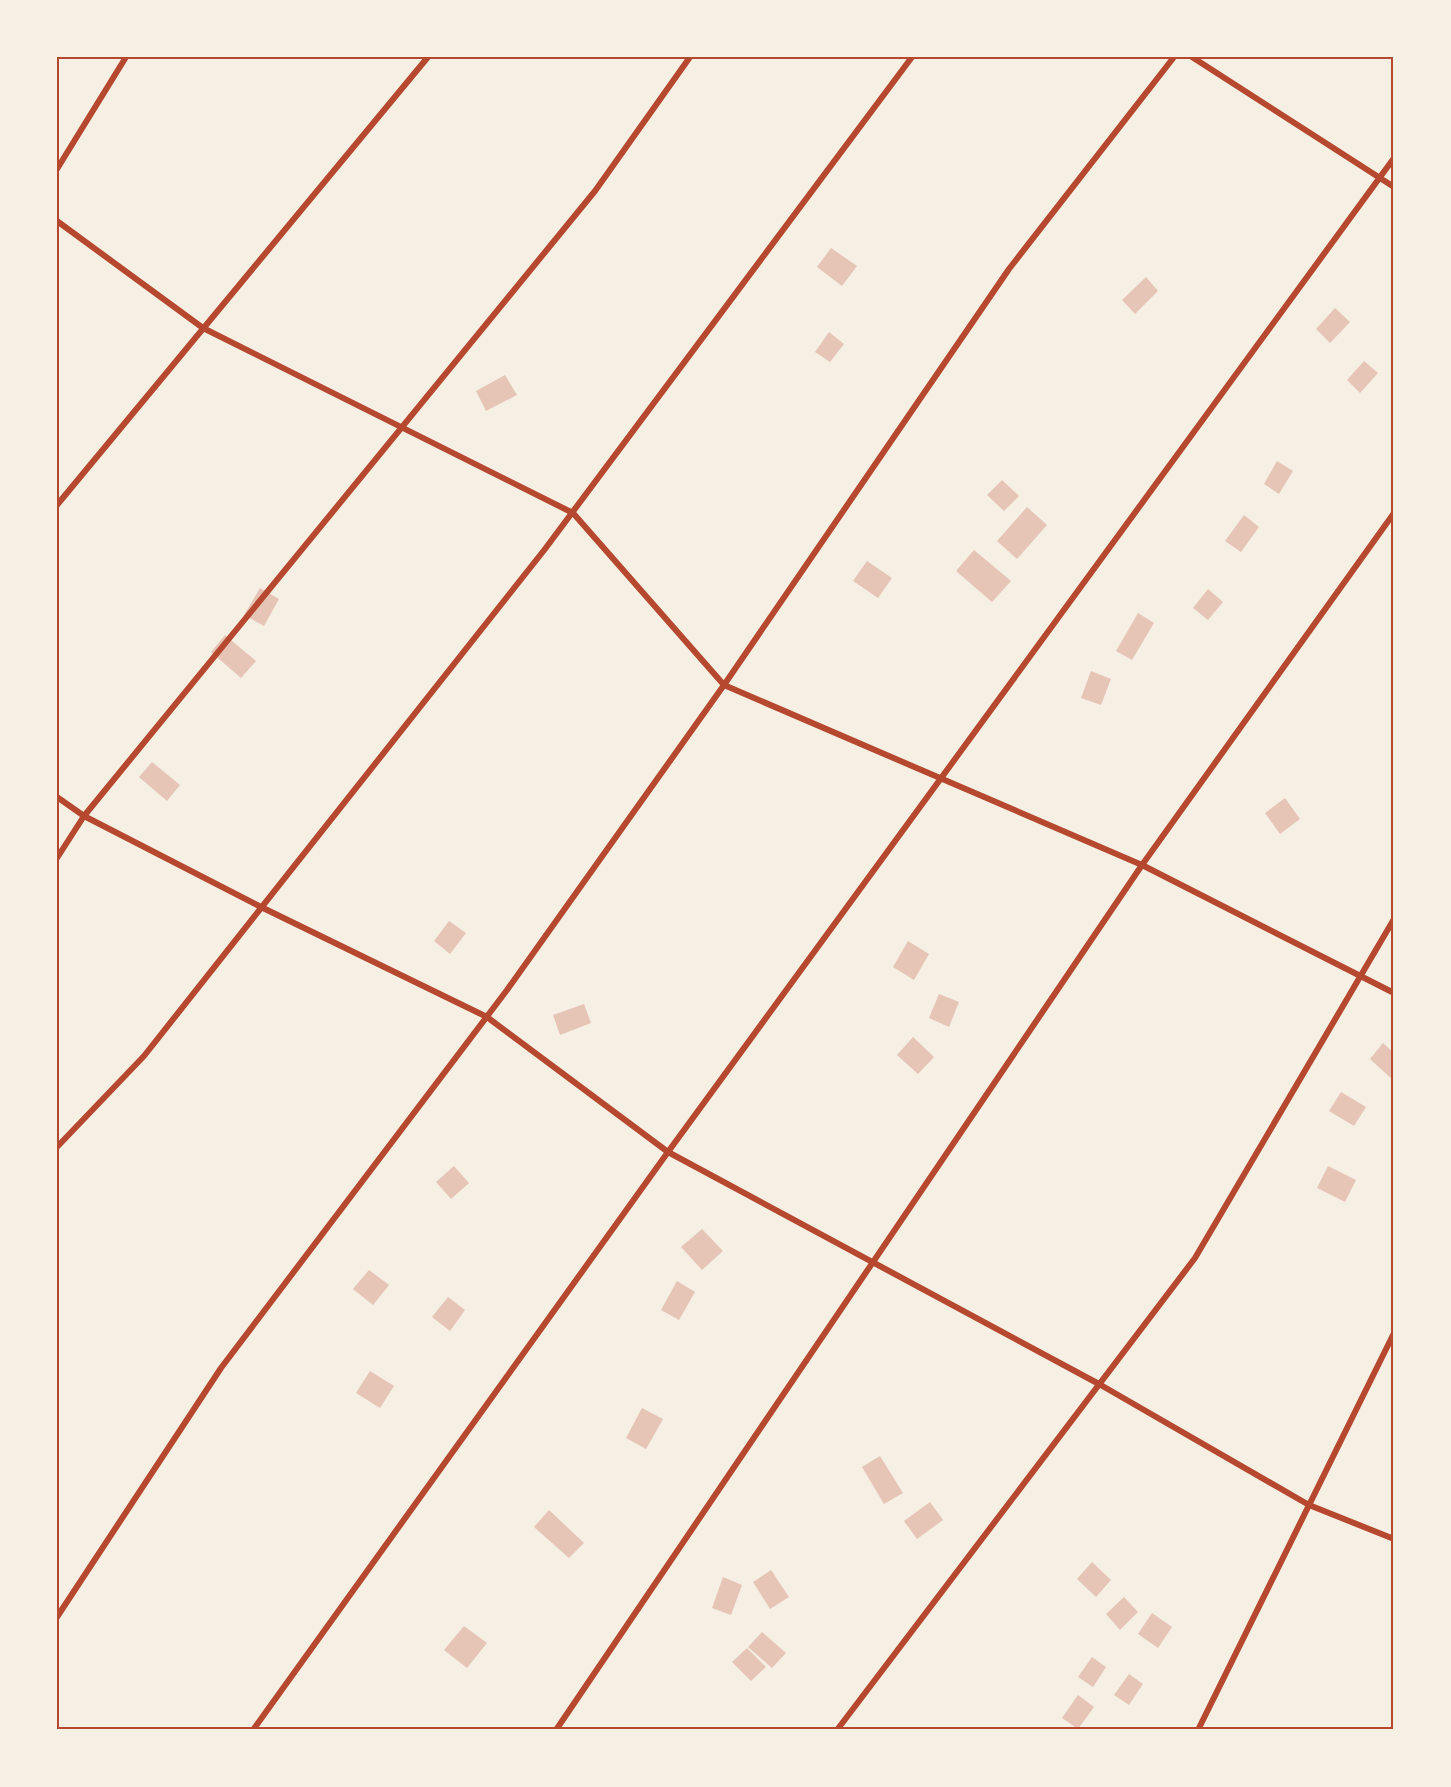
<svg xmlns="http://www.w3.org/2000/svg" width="1451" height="1787" font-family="Lato,sans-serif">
<rect width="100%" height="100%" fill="#f6efe4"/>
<g fill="#e6c5b7">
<polygon points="831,248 857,266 842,286 817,267"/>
<polygon points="1146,277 1158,291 1135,314 1122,300"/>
<polygon points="1335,308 1350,322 1330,343 1316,329"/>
<polygon points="829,332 844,344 830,362 815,352"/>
<polygon points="1364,361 1378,373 1360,393 1347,380"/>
<polygon points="505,375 517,395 486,411 476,391"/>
<polygon points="1277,461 1293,471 1279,494 1264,484"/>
<polygon points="1002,480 1019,496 1004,511 987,495"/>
<polygon points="1027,507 1047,525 1017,559 997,541"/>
<polygon points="1244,515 1259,527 1241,552 1225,541"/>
<polygon points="974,550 1011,581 992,602 956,571"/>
<polygon points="867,561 892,578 878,598 853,581"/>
<polygon points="260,588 279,599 264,626 244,615"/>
<polygon points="1208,589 1223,602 1208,620 1193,608"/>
<polygon points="1138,613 1154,623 1132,660 1116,651"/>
<polygon points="225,635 256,661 241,678 211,652"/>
<polygon points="1091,671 1111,679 1101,705 1081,698"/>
<polygon points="152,762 180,785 167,801 139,777"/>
<polygon points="1285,798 1300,819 1280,834 1265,813"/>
<polygon points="449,921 466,933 450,954 434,941"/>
<polygon points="908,941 929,954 914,980 893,967"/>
<polygon points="939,994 959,1002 949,1027 929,1018"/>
<polygon points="584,1004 591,1023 560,1035 553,1015"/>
<polygon points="913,1037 934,1057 918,1074 897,1055"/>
<polygon points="1383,1043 1394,1053 1394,1081 1370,1059"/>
<polygon points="1341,1092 1366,1107 1354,1126 1329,1111"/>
<polygon points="454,1166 469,1183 451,1199 436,1182"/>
<polygon points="1328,1166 1356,1180 1345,1202 1317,1188"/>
<polygon points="702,1229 723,1251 702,1270 681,1247"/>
<polygon points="369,1270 389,1285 373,1305 353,1289"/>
<polygon points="677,1281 695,1292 679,1320 661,1310"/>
<polygon points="448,1297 465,1310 450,1331 432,1317"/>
<polygon points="370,1371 394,1386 380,1408 356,1393"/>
<polygon points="642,1408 663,1419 646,1449 626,1438"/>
<polygon points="880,1456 903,1493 884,1504 862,1467"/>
<polygon points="930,1502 943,1520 917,1539 904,1521"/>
<polygon points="549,1510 584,1543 569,1558 534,1527"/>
<polygon points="1092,1562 1111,1580 1096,1597 1077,1579"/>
<polygon points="771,1570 789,1597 770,1609 753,1582"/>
<polygon points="723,1577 742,1585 731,1615 712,1608"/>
<polygon points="1124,1597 1138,1612 1120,1630 1106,1614"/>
<polygon points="1152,1613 1172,1627 1158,1648 1138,1634"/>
<polygon points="464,1626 487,1643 467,1668 444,1650"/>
<polygon points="762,1632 786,1653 772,1668 748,1647"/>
<polygon points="747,1648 766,1667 751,1681 732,1662"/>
<polygon points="1092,1657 1106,1667 1093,1687 1078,1677"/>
<polygon points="1129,1674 1143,1684 1129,1705 1114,1695"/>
<polygon points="1078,1695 1094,1707 1078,1729 1062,1718"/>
</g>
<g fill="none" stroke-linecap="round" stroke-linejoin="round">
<g stroke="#b5482f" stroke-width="6">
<polyline points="1192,57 1394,187"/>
<polyline points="57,169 126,57"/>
<polyline points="57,221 203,328 573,513 724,685 1142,865 1394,993"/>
<polyline points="57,505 428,57"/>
<polyline points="57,797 84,816 261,907 487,1017 668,1152 1099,1384 1309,1505 1394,1539"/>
<polyline points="57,858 84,816 595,191 690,57"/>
<polyline points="57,1147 144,1056 545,549 912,57"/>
<polyline points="57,1617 221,1368 507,990 724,685 1009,269 1174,57"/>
<polyline points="253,1730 668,1152 1394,158"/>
<polyline points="556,1730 1142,865 1394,513"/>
<polyline points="837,1730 1195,1258 1394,919"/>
<polyline points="1198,1730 1394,1333"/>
</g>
</g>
<rect width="1451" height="1787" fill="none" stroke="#f6efe4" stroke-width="117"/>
<rect x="58" y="58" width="1334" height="1670" fill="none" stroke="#b5482f" stroke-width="2"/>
</svg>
